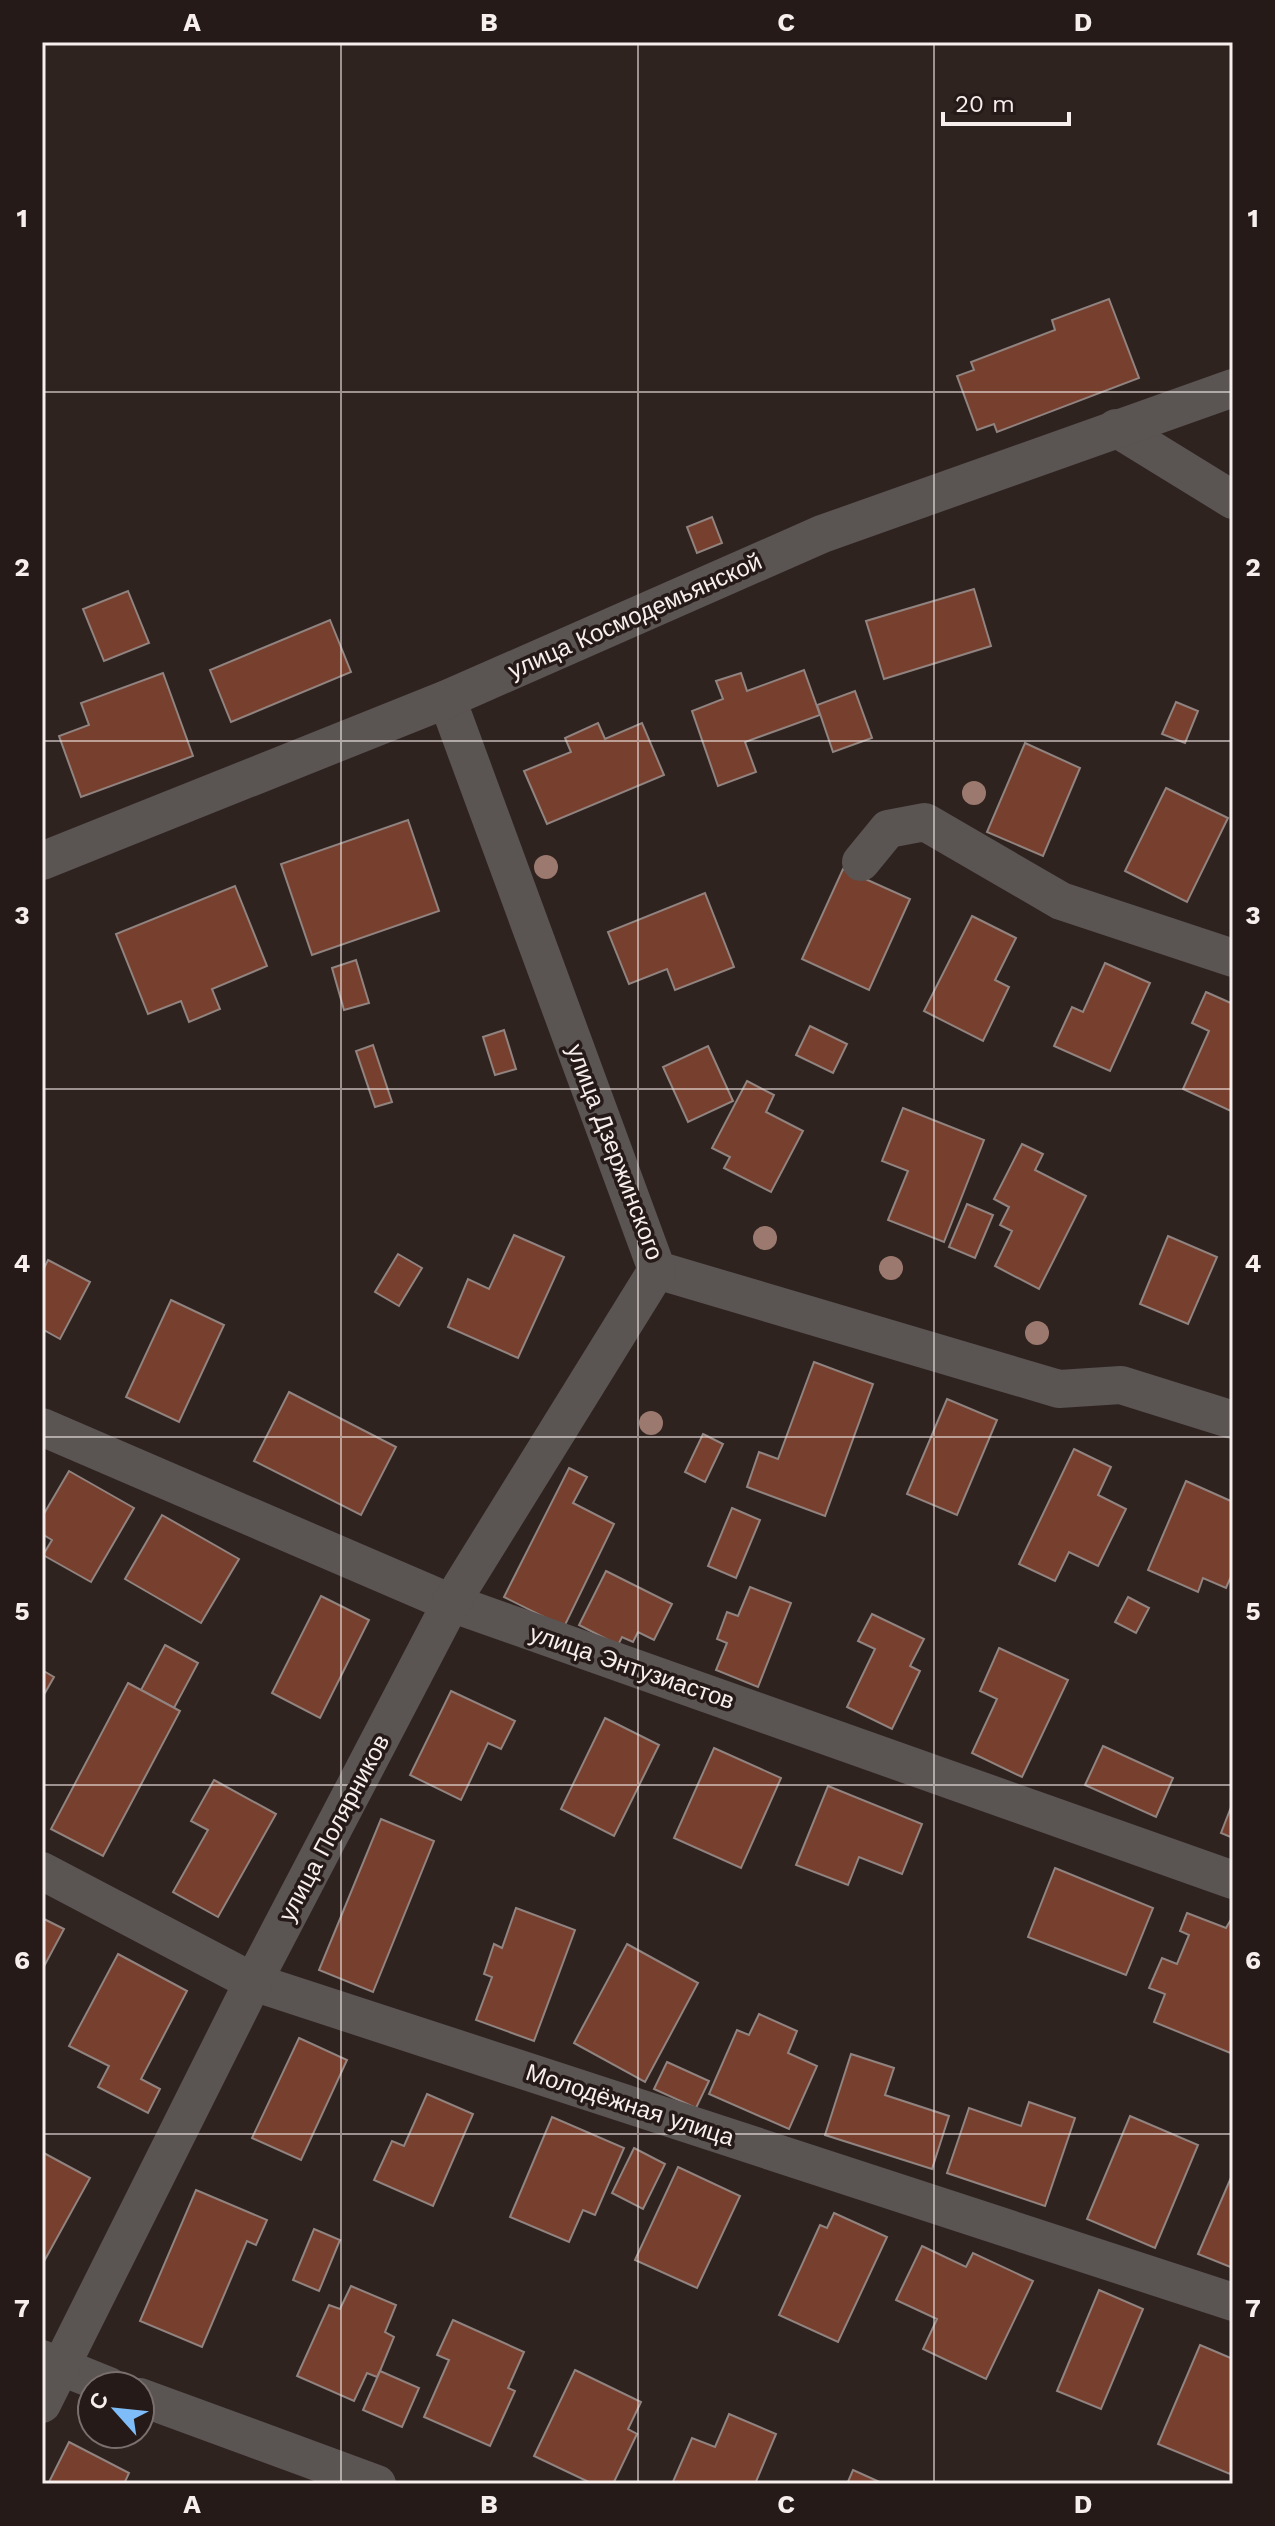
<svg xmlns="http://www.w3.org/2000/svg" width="1275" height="2526" font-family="'Work Sans',sans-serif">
<rect width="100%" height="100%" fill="#2f2320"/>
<g fill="#773f2e" stroke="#91837f" stroke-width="2">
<polygon points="1109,299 1139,378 997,432 994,424 977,430 957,376 974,370 971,362 1055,330 1052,320"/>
<polygon points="712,517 722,543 697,553 687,527"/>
<polygon points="974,589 991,646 884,679 866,621"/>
<polygon points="128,591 149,643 104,661 83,609"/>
<polygon points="330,620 351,672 231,722 210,670"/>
<polygon points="804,670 820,715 745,742 756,772 718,786 692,711 723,699 716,681 741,673 747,691"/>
<polygon points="163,673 193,756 81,797 59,736 89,725 81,703"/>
<polygon points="855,691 872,738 833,752 817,705"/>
<polygon points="1176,702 1198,711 1185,743 1162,734"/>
<polygon points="598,723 605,739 642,723 664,775 547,824 524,771 571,752 565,738"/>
<polygon points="1025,743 1080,768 1043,856 987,832"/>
<polygon points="1166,788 1228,818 1187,902 1125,871"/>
<polygon points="408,820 439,911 312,955 281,864"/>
<polygon points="843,869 910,899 869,990 802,959"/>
<polygon points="235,886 267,966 212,989 220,1009 189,1022 181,1001 148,1014 116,934"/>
<polygon points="705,893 734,967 675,990 667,969 629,984 608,932"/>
<polygon points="972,916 1016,938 995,980 1009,987 983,1041 924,1011"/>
<polygon points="356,960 369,1003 344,1010 332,968"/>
<polygon points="1105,963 1150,983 1110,1071 1054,1046 1072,1007 1083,1012"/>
<polygon points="1206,992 1233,1004 1233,1112 1183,1089 1209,1031 1192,1023"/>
<polygon points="810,1026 847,1044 833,1073 796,1055"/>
<polygon points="504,1030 516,1069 495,1075 483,1037"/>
<polygon points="373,1045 392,1102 375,1107 356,1051"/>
<polygon points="708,1046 733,1101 688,1122 663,1067"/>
<polygon points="747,1081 774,1095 766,1112 803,1131 771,1192 724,1168 730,1157 712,1148"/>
<polygon points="903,1108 984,1140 944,1242 888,1220 908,1171 882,1161"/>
<polygon points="1022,1144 1043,1154 1035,1170 1086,1196 1039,1289 995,1266 1012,1231 1000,1225 1009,1207 994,1199"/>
<polygon points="967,1204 993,1215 975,1258 949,1247"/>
<polygon points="514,1235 564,1257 518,1358 448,1327 468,1279 489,1289"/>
<polygon points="1168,1236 1217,1257 1188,1324 1140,1304"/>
<polygon points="398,1254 422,1268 399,1306 375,1292"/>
<polygon points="48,1260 90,1282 60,1339 42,1329 42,1272"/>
<polygon points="171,1300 224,1325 179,1422 126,1397"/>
<polygon points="814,1362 873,1384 825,1516 747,1487 759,1452 778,1459"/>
<polygon points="289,1392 396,1447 361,1515 254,1461"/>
<polygon points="947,1399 997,1420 957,1515 907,1494"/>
<polygon points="703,1434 723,1444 705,1482 685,1472"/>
<polygon points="1074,1449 1111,1467 1098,1495 1126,1509 1098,1566 1069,1552 1055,1581 1019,1564"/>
<polygon points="569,1468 587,1477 573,1503 614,1524 564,1627 504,1597"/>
<polygon points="69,1471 134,1508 91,1582 43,1555 52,1540 42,1534 42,1517"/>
<polygon points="1186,1481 1233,1502 1233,1572 1226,1588 1203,1578 1198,1592 1148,1570"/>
<polygon points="732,1508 760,1520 736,1578 708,1566"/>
<polygon points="162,1515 239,1559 201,1623 125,1579"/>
<polygon points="606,1571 672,1604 654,1640 638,1632 633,1642 622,1637 618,1645 579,1625"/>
<polygon points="750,1587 791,1603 758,1687 716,1670 727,1643 717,1639 727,1612 738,1616"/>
<polygon points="321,1596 369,1620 320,1718 272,1693"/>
<polygon points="1128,1597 1149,1608 1136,1633 1115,1622"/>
<polygon points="872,1614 924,1639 910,1666 920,1671 892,1729 847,1707 875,1649 858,1641"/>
<polygon points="165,1645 198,1663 174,1708 141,1690"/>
<polygon points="999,1648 1068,1680 1022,1777 972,1753 997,1699 980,1691"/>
<polygon points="42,1670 54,1677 42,1698"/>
<polygon points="128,1683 180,1711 103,1856 51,1829"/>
<polygon points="451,1691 515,1721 501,1749 488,1743 461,1800 410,1775"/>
<polygon points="605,1718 659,1745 614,1836 561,1809"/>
<polygon points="1103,1746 1173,1778 1156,1817 1085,1785"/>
<polygon points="714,1748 781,1778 741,1868 674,1838"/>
<polygon points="214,1780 276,1814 218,1917 173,1892 208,1830 191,1821"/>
<polygon points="828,1786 922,1824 902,1874 859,1857 848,1885 796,1865"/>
<polygon points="1233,1802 1233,1838 1221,1833"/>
<polygon points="381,1819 434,1841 373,1992 319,1970"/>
<polygon points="1055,1868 1153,1908 1126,1975 1028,1937"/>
<polygon points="516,1908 575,1930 534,2041 476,2020 492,1977 484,1974 494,1944 502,1948"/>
<polygon points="1187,1913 1226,1928 1233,1916 1233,2054 1154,2022 1165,1994 1149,1988 1162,1958 1177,1964 1189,1935 1180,1931"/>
<polygon points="42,1918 64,1929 42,1970"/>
<polygon points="627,1944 698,1983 645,2082 574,2043"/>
<polygon points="118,1954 187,1991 141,2079 160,2089 148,2113 98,2087 109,2066 69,2046"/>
<polygon points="759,2014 797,2031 788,2053 817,2066 789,2129 709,2094 737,2030 749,2035"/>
<polygon points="299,2038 347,2060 301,2160 252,2138"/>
<polygon points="851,2054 894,2068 885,2095 949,2116 932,2169 825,2135"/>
<polygon points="667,2062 709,2081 696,2108 654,2089"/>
<polygon points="427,2094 473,2114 433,2206 374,2180 392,2141 404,2146"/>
<polygon points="1029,2102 1075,2118 1045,2206 947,2173 969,2108 1021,2126"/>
<polygon points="1130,2116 1198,2145 1155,2248 1087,2219"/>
<polygon points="552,2117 624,2148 595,2215 583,2210 569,2242 510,2217"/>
<polygon points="634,2148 665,2164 643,2209 612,2193"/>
<polygon points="42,2152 90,2178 42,2265"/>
<polygon points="678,2167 740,2196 697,2288 635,2260"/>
<polygon points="1233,2173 1233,2268 1198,2254"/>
<polygon points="196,2190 267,2220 256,2245 247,2241 202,2347 140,2321"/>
<polygon points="834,2213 887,2237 838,2342 779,2315 820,2225 827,2228"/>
<polygon points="314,2229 340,2240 319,2291 293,2280"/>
<polygon points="922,2246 966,2267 973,2253 1033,2281 986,2379 923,2349 937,2319 896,2300"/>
<polygon points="351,2286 396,2305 385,2332 394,2337 380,2371 377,2377 367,2373 354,2401 297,2376 329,2305 340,2309"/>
<polygon points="1099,2290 1143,2309 1101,2409 1057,2391"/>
<polygon points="453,2320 524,2352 508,2388 515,2391 490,2446 424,2417 449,2360 437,2355"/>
<polygon points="1200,2345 1233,2359 1233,2467 1230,2474 1158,2444"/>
<polygon points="575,2370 641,2402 628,2429 637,2434 613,2484 593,2484 534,2456"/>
<polygon points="380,2371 419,2388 402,2427 363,2410"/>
<polygon points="729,2414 776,2434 755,2484 672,2484 692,2438 715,2447"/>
<polygon points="69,2442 129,2473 124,2484 48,2484"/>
<polygon points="853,2470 884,2484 847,2484"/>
</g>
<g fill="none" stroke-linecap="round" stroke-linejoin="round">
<g stroke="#5a5452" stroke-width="38">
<polyline points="1116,428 1233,500"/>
<polyline points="447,699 657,1270 1059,1389 1121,1385 1233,1420"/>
<polyline points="42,861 447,699 822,534 1233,388"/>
<polyline points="861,862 888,829 925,822 1061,901 1233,958"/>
<polyline points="42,1427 451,1603 1233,1880"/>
<polyline points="42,1871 253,1982 1233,2302"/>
<polyline points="42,2359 109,2386"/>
<polyline points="140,2397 377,2484"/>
<polyline points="42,2404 253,1982 451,1603 657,1270"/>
</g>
</g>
<g fill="#9c796e">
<circle cx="974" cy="793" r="12"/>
<circle cx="546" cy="867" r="12"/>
<circle cx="765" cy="1238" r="12"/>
<circle cx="891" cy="1268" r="12"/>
<circle cx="1037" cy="1333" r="12"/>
<circle cx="651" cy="1423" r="12"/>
</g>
<path fill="none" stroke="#f7efed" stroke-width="2" stroke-opacity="0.55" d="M341 42V2484M638 42V2484M934 42V2484M42 392H1233M42 741H1233M42 1089H1233M42 1437H1233M42 1785H1233M42 2134H1233"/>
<g text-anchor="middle" stroke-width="7" stroke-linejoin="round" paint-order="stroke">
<g font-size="24" fill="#f7efed" stroke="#251a17">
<text transform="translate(635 616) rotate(-24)" y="8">улица Космодемьянской</text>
<text transform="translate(615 1152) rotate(69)" y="8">улица Дзержинского</text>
<text transform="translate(632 1667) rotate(19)" y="8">улица Энтузиастов</text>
<text transform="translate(334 1828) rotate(-62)" y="8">улица Полярников</text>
<text transform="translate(630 2105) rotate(18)" y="8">Молодёжная улица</text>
</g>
</g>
<rect width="1275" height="2526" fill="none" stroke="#251a17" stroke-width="88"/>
<g transform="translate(116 2410) rotate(297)"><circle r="38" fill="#251a17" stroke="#796f6d" stroke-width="2"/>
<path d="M0-6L14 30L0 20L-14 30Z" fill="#7ebdf9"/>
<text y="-12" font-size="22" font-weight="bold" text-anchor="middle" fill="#f7efed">С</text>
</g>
<path d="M943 112v12h126v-12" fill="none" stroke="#f7efed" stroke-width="4"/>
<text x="955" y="112" font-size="24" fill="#f7efed" stroke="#251a17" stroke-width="6" paint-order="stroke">20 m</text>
<rect x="44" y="44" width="1187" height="2438" fill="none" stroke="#f7efed" stroke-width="3"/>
<g font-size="26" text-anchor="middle" font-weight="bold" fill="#f7efed">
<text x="192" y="31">A</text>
<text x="489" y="31">B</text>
<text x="786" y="31">C</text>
<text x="1083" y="31">D</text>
<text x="22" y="227">1</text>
<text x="1253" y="227">1</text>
<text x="22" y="576">2</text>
<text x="1253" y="576">2</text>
<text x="22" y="924">3</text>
<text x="1253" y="924">3</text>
<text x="22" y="1272">4</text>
<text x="1253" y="1272">4</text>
<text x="22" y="1620">5</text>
<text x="1253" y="1620">5</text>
<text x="22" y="1969">6</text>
<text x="1253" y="1969">6</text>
<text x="22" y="2317">7</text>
<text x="1253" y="2317">7</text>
<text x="192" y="2513">A</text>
<text x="489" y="2513">B</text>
<text x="786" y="2513">C</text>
<text x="1083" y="2513">D</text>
</g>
</svg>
